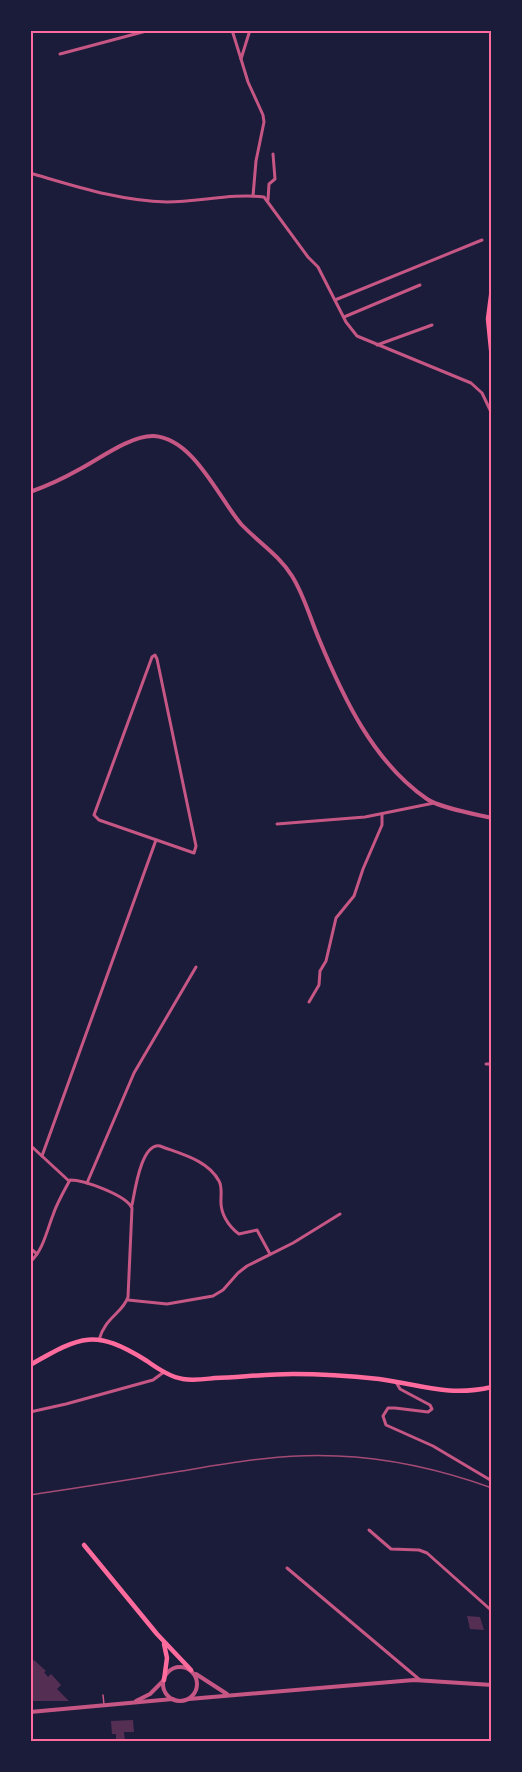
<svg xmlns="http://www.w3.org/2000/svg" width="522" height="1772" font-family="Rubik,sans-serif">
<rect width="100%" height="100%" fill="#1b1b3a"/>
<g fill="#542f53">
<polygon points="467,1616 480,1617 484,1630 470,1629"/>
<polygon points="34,1660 46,1671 44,1672 48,1677 51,1674 61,1685 57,1689 69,1701 30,1701 30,1664"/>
<polygon points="133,1720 134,1732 124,1732 125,1742 116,1742 116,1734 112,1734 111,1721"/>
</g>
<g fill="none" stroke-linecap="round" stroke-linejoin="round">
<polyline stroke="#c65784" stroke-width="1.5" points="103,1695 104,1705"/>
<g stroke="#c65784" stroke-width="3">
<polyline points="232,30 241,59"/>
<polyline points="250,30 241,59 248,82 263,115 264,122 256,161 253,196"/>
<polyline points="60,54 150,30"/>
<path d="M30 173C75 186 119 201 167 202 199 202 232 193 264 197L308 257 318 267 346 322 357 336 471 383 482 393 492 414"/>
<polyline points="268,200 269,184 275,179 273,154"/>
<polyline points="335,300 482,240"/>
<polyline points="344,317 420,285"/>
<polyline points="377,345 432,325"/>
<polygon points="155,655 157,659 196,846 194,853 99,820 94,815 152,657"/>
<polyline points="277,824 365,817 434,803"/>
<polyline points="309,1002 319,985 320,971 326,961 336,918 354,896 363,869 382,825 382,814"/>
<polyline points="486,1064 492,1064"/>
<polyline points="30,1145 69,1181"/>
<polyline points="42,1156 156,840"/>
<polyline points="87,1183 134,1073 196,967"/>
<path d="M132 1205C135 1191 141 1143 160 1146 181 1154 208 1160 219 1181 222 1186 221 1193 221 1199 220 1213 228 1226 239 1234L257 1230 270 1254"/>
<polyline points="30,1248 37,1254"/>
<path d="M30 1262C43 1251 47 1230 53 1215 57 1203 64 1191 70 1180 84 1180 126 1195 132 1208L128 1297C123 1313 105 1317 99 1340"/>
<polyline points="128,1300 167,1304 213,1296 223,1290 238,1273 247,1266 293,1243 340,1214"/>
<polyline points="396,1382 400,1389 430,1405 432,1409 428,1412 395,1408 388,1408 383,1416 386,1425 433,1446 492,1481"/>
<polyline points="30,1412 66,1404 153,1380 164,1372"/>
<polyline points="369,1530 391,1549 419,1550 427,1553 492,1611"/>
<polyline points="287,1568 420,1680"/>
</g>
<g stroke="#c65784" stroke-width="4">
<path d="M30 492C47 486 64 478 80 469 99 459 131 435 154 436 194 439 218 497 241 524 258 542 279 555 292 576 304 595 310 618 319 639 343 697 373 762 427 799 440 808 475 814 492 818"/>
<circle cx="180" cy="1684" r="17"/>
<polyline points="196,1674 227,1694"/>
<polyline points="189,1699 414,1680 492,1685"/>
<polyline points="136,1701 150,1694 163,1681"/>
<polyline points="30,1712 173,1699"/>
</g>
<g stroke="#ff6b9d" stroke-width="4.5">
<polyline points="492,288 488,319 492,359"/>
<path d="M30 1365C81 1336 94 1328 147 1361 158 1369 170 1377 183 1379 194 1381 205 1379 215 1378 241 1377 267 1374 293 1374 322 1374 351 1376 379 1379 422 1385 448 1397 492 1387"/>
<polyline points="84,1545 157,1634 191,1670"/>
<polyline points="164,1644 167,1658 164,1680"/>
</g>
<path stroke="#a44b75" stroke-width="1.5" d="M30 1495C76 1488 123 1481 169 1473 225 1464 280 1453 337 1456 390 1458 442 1470 492 1488"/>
</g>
<rect width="522" height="1772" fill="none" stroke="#1b1b3a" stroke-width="63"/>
<rect x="32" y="32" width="458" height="1708" fill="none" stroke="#ff6b9d" stroke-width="2"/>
</svg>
